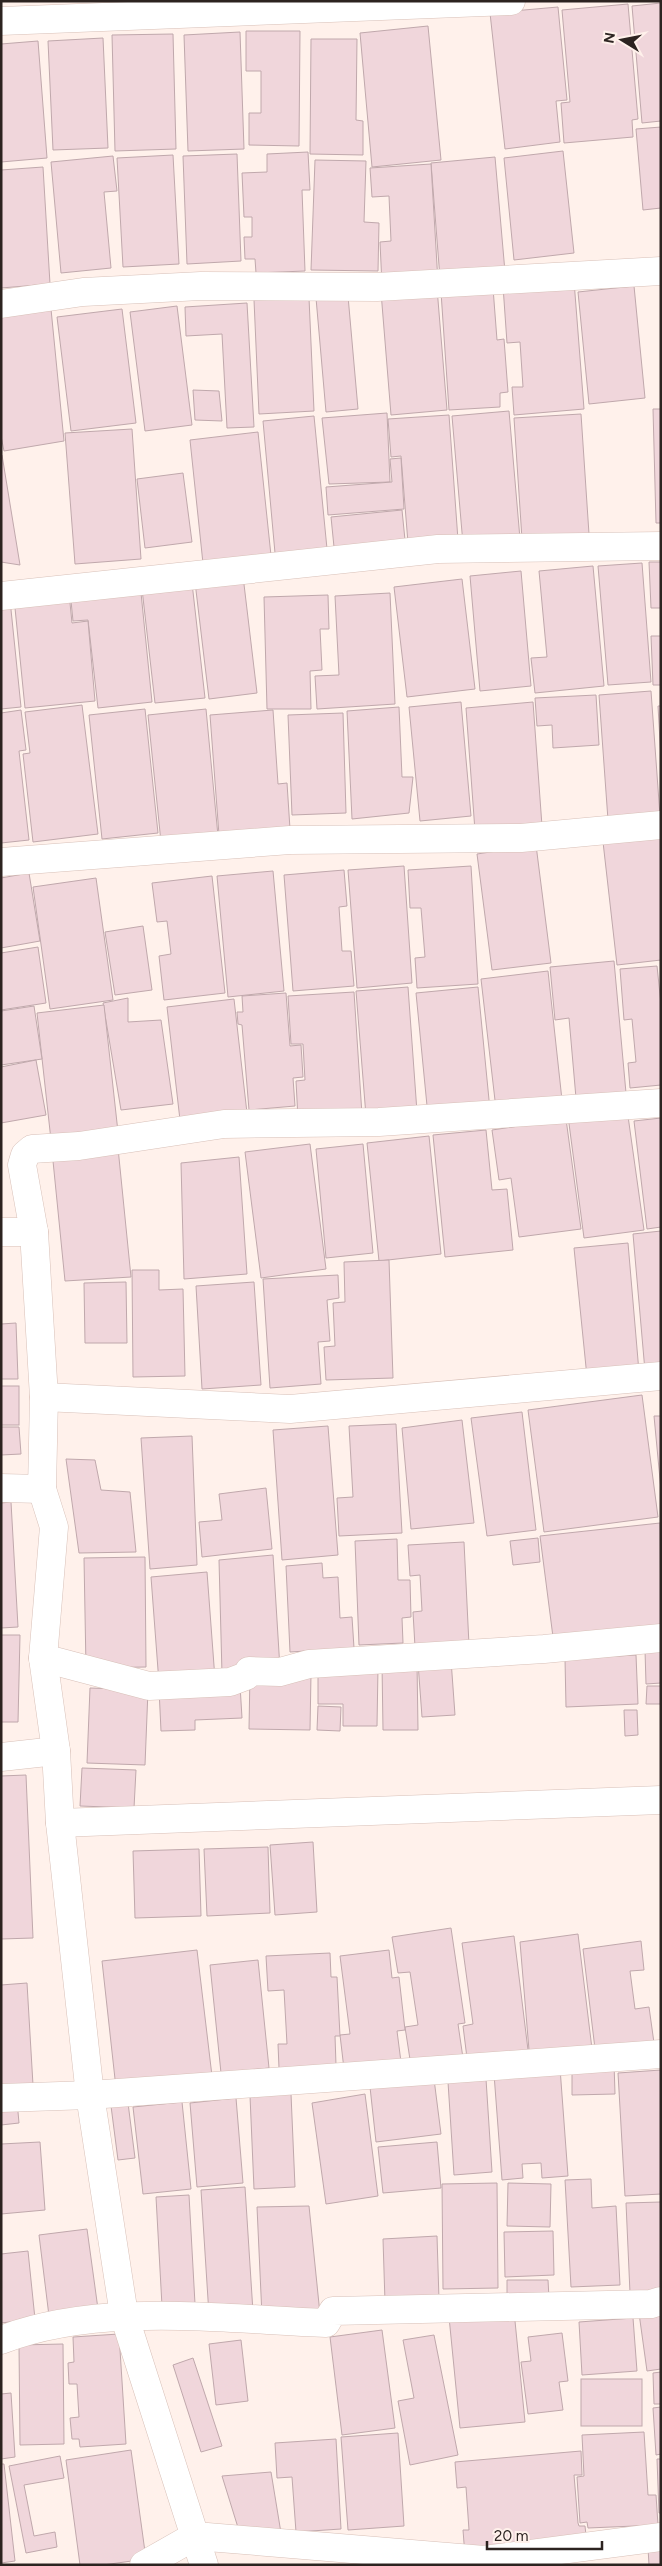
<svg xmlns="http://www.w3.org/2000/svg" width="662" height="2566" font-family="Figtree,sans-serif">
<rect width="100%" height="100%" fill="#fff1eb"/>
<g fill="#f0d6db" stroke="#c0a8ac">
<polygon points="661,3 661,121 642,123 632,6"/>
<polygon points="628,4 638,119 632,120 633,137 564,143 561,103 570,102 562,10"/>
<polygon points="558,7 567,100 556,101 560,142 505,149 490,13"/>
<polygon points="428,26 441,160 372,167 360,33"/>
<polygon points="246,31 300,31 299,146 249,145 249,113 261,113 261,71 246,71"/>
<polygon points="240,32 244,149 188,151 184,35"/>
<polygon points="173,34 176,149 115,151 112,35"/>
<polygon points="103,38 108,148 53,150 48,41"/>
<polygon points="311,39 357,39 356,120 363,121 363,155 310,154"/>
<polygon points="38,41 47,158 1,162 1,44"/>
<polygon points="661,127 661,208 643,210 636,129"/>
<polygon points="563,151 574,253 514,260 504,158"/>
<polygon points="308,152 310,190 302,190 305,271 256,273 255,259 245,259 244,237 252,237 252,217 244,217 242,173 267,172 267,154"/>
<polygon points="237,154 241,261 187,264 183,156"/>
<polygon points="173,155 179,264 123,267 117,158"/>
<polygon points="113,156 117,191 104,192 111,268 61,273 51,162"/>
<polygon points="495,157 505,272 440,278 431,163"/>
<polygon points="315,160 366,161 364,222 379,223 378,271 311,270"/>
<polygon points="431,164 438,282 382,285 380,242 391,241 389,196 372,197 370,168"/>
<polygon points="43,167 50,284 1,288 1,170"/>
<polygon points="574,281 584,409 514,415 512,387 523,387 520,342 507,343 503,286"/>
<polygon points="634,286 645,398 589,404 578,292"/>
<polygon points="437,288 447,410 391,415 381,292"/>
<polygon points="493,288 497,340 504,339 508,392 500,393 500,407 449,410 441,292"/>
<polygon points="348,296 358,409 326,412 316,298"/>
<polygon points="309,298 314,411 259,414 254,300"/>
<polygon points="247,303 254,427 227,428 222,334 186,336 185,307"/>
<polygon points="177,306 192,425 145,431 130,312"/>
<polygon points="51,309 64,441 4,451 1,436 1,316"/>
<polygon points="122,309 136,423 71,431 57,317"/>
<polygon points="193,390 219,391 222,421 195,420"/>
<polygon points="653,409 661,409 661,523 656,523"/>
<polygon points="509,411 520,539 463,544 452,416"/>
<polygon points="387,413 390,482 329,484 322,418"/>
<polygon points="581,414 589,534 522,539 514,418"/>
<polygon points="449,415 458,540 408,543 401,456 391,457 388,419"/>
<polygon points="314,416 328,559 276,564 263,421"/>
<polygon points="132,429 141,559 75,564 65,433"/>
<polygon points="258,432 272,565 204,573 190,440"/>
<polygon points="1,455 2,455 20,565 1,562"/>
<polygon points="401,458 404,509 328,515 326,487 392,482 390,459"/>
<polygon points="183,473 192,542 145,548 137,479"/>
<polygon points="402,510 405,540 334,547 331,517"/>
<polygon points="649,562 661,562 661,608 651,608"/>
<polygon points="642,563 651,682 608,685 598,566"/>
<polygon points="593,566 604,686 535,693 531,658 547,657 539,571"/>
<polygon points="521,571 531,686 480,691 470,576"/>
<polygon points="243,576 257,693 209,699 195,582"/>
<polygon points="462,579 475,689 407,697 394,587"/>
<polygon points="140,583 152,702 98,708 88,620 73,621 70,591"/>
<polygon points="192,583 205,698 155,703 142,589"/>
<polygon points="69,593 72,623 88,621 95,701 25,708 14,598"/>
<polygon points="390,593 395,704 317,709 315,676 339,675 335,596"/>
<polygon points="328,595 329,629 320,629 322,670 310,671 311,709 267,709 264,597"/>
<polygon points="10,600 21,707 1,709 1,601"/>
<polygon points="651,636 661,636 661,685 653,685"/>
<polygon points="651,691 660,816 608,820 599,695"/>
<polygon points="596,695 599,745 553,748 552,725 537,726 535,698"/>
<polygon points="461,702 471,816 420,821 409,707"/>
<polygon points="533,702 542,826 475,831 466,708"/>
<polygon points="82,705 98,834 33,842 23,754 30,753 25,712"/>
<polygon points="658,706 661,706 661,759"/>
<polygon points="399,707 402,777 413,777 409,813 352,819 347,711"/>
<polygon points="145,709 158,833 102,839 89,715"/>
<polygon points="206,709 218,836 161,842 148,715"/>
<polygon points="21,710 26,750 19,751 29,840 1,843 1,713"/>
<polygon points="273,710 278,784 287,783 290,829 219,835 210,715"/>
<polygon points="343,713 346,813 292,815 288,715"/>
<polygon points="661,836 661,960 617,965 603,842"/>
<polygon points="536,845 551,963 492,970 477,854"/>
<polygon points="404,866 412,983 357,988 348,870"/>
<polygon points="471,866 478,984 417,988 415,958 425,957 421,908 410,908 408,870"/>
<polygon points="344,870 347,906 339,907 342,951 351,951 354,986 293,991 284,875"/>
<polygon points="273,871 284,991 228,997 217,876"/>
<polygon points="29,873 40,941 1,948 1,878"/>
<polygon points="212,876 225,993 164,1000 159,956 171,954 167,921 157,922 152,883"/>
<polygon points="96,878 113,1000 50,1009 33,887"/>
<polygon points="143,926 152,990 115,995 105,932"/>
<polygon points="38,947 46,1003 1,1010 1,953"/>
<polygon points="614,961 626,1093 576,1098 569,1018 555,1020 550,967"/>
<polygon points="657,966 661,1004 661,1085 630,1088 628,1063 636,1062 632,1019 624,1020 620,969"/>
<polygon points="548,971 562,1100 496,1109 481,979"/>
<polygon points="408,987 417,1112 366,1116 356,991"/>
<polygon points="478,987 490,1110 428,1116 416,993"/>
<polygon points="354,992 362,1115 298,1119 296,1081 305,1080 303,1044 291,1044 288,996"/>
<polygon points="286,993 290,1046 301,1045 303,1077 293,1078 295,1106 249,1110 242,1025 238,1024 237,1012 243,1012 242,996"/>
<polygon points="128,998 128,1022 161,1020 173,1104 121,1110 103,1003"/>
<polygon points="234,999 247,1113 180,1120 167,1007"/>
<polygon points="104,1005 118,1132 51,1140 37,1013"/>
<polygon points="34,1006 42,1059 1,1065 1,1011"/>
<polygon points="36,1060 46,1115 1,1123 1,1067"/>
<polygon points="627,1109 644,1230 584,1238 568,1116"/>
<polygon points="661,1118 661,1227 647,1229 634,1121"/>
<polygon points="566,1119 581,1229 519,1237 511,1178 499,1180 492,1130"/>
<polygon points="486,1130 492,1190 507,1189 513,1250 445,1257 433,1135"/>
<polygon points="429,1136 441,1254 379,1261 367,1143"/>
<polygon points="310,1144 326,1269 261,1278 245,1152"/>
<polygon points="363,1144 373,1253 326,1258 316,1149"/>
<polygon points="118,1148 131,1277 65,1281 53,1161"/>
<polygon points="239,1157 247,1274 184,1279 181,1163"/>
<polygon points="661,1231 661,1369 645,1371 633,1234"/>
<polygon points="628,1243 639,1372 587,1377 574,1248"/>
<polygon points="389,1260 393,1378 326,1380 324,1347 335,1346 333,1303 345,1302 344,1262"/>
<polygon points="132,1270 159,1270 159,1290 183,1289 185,1376 133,1377"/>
<polygon points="338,1275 339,1298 327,1300 330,1341 318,1342 321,1384 270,1388 263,1279"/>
<polygon points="126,1282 127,1343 85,1343 84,1283"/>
<polygon points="254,1282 261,1385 202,1389 196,1286"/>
<polygon points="16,1323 18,1379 1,1379 1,1324"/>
<rect x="1" y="1386" width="18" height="39"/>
<polygon points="642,1395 658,1517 544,1532 528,1410"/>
<polygon points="522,1412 536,1530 487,1536 471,1418"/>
<polygon points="654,1416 661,1416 661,1490"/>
<polygon points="462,1420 474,1523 411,1529 402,1428"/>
<polygon points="396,1424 402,1533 339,1536 337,1498 353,1497 349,1426"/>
<polygon points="328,1426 338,1555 282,1560 273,1430"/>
<polygon points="1,1427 19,1427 21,1454 1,1455"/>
<polygon points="192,1436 197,1565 150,1569 141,1438"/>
<polygon points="66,1459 95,1460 101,1490 130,1492 136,1552 79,1553"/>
<polygon points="266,1488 272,1549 202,1557 199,1522 222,1520 219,1494"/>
<polygon points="11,1502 18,1627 1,1628 1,1503"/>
<polygon points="660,1523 661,1627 553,1637 540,1536"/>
<polygon points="538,1538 540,1562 513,1565 510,1541"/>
<polygon points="397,1539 398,1580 410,1580 411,1617 402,1618 403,1643 359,1645 355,1541"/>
<polygon points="464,1542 469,1645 415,1647 413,1612 422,1611 420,1575 410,1576 408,1545"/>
<polygon points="273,1555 280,1669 222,1674 219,1560"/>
<polygon points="145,1557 146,1667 86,1668 84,1558"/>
<polygon points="322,1563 323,1578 338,1577 340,1618 352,1617 354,1648 290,1652 286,1566"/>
<polygon points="207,1572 215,1679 159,1683 151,1577"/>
<polygon points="1,1635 20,1635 18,1722 1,1722"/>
<polygon points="661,1649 661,1683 646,1684 645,1650"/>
<polygon points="636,1655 638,1704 566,1707 565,1659"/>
<polygon points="451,1660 455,1715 422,1717 418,1663"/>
<polygon points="417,1663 418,1730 383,1730 382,1664"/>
<polygon points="318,1666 378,1667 377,1726 343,1726 343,1704 318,1704"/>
<polygon points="250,1673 311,1674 310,1730 249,1729"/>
<polygon points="240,1685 242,1718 195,1720 195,1730 161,1731 159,1689"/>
<polygon points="647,1686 661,1686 661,1704 646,1704"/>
<polygon points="90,1688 148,1690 145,1765 87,1763"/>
<polygon points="318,1706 341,1707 340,1731 317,1730"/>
<polygon points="624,1710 637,1710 638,1735 625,1736"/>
<polygon points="82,1768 136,1770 134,1808 80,1806"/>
<polygon points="26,1775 33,1938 1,1939 1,1776"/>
<polygon points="313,1842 317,1912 275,1915 270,1845"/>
<polygon points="268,1847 270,1913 207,1916 204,1849"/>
<polygon points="199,1849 201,1916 135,1918 133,1851"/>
<polygon points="451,1928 465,2023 458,2024 463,2058 411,2066 405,2027 418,2025 410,1972 398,1973 392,1937"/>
<polygon points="578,1934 593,2057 530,2062 520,1942"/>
<polygon points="514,1936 528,2050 467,2058 463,2026 473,2024 462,1943"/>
<polygon points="641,1941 644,1970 630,1971 635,2009 649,2007 655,2050 596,2057 583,1949"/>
<polygon points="197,1950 212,2076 116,2088 102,1961"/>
<polygon points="389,1950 392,1978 399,1977 405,2030 397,2031 401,2062 344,2069 340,2035 350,2034 340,1956"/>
<polygon points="330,1953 331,1977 337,1977 340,2036 335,2036 336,2065 279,2068 278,2044 287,2044 284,1990 268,1991 266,1956"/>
<polygon points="258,1960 269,2068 221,2073 210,1965"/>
<polygon points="27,1983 33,2085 1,2087 1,1985"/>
<polygon points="614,2063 615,2094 572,2095 572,2064"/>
<polygon points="560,2068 568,2176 542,2178 541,2163 522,2164 523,2178 502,2180 494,2074"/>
<polygon points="661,2070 661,2194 625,2196 618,2073"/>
<polygon points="434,2079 441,2134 376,2142 370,2087"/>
<polygon points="486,2079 492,2172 454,2175 448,2082"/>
<polygon points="291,2094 295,2187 254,2189 250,2096"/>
<polygon points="365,2094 378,2196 326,2204 312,2103"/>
<polygon points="236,2098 243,2183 197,2187 190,2103"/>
<polygon points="17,2101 19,2123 1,2125 1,2102"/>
<polygon points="182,2102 191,2189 143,2194 133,2107"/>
<polygon points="128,2103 135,2158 118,2160 111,2106"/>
<polygon points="40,2142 45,2210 1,2214 1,2144"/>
<polygon points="437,2142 441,2188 383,2193 378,2147"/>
<polygon points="591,2179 592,2208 616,2206 620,2285 571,2287 565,2180"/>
<polygon points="497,2183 498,2288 443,2289 442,2184"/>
<polygon points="508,2183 551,2184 550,2227 507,2226"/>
<polygon points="245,2187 253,2312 209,2315 201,2190"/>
<polygon points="189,2195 195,2304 162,2306 156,2197"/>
<polygon points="661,2202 661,2292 630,2293 626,2203"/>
<polygon points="309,2206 320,2314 262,2316 257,2207"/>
<polygon points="87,2229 98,2309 49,2316 39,2235"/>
<polygon points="553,2231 554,2275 505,2277 504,2232"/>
<polygon points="437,2236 439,2300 385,2302 383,2239"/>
<polygon points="28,2251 35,2319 1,2323 1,2254"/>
<polygon points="507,2280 548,2280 549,2298 507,2299"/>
<polygon points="661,2303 661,2369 647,2371 638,2306"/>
<polygon points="514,2311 525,2422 460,2428 449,2317"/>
<polygon points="633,2318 637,2371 582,2375 579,2322"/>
<polygon points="382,2330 395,2428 342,2435 330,2337"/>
<polygon points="562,2333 568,2381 559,2382 563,2410 528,2414 521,2362 531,2361 528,2337"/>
<polygon points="119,2334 126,2444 80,2447 79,2439 72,2439 70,2418 79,2417 77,2384 69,2384 68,2363 74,2362 73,2337"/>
<polygon points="434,2335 458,2455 410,2465 398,2401 414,2398 403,2340"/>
<polygon points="241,2340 248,2401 216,2405 209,2344"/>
<polygon points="63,2344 64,2444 20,2445 19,2345"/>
<polygon points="193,2358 222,2446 201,2452 173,2365"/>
<polygon points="661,2372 661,2404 654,2404 653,2373"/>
<rect x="581" y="2379" width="61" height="47"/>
<polygon points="11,2393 15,2457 1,2459 1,2394"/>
<polygon points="661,2407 661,2454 656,2455 653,2408"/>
<polygon points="644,2432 648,2495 656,2495 658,2525 588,2528 587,2522 580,2523 577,2477 584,2476 582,2435"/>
<polygon points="398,2433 404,2526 348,2530 341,2437"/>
<polygon points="336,2439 341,2529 296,2532 292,2477 277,2478 275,2443"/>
<polygon points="131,2450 146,2559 103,2565 80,2565 66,2460"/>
<polygon points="581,2451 582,2475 574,2475 578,2523 579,2526 585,2526 587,2544 465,2556 463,2530 469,2530 466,2487 457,2488 455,2462"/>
<polygon points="60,2456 64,2478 24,2485 34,2536 55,2532 57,2547 26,2553 9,2466"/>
<polygon points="657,2459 661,2459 661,2513 659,2513"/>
<polygon points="1,2464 4,2464 15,2561 1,2563"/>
<polygon points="271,2472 281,2533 240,2534 222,2476"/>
<polygon points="648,2548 661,2548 661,2565 649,2565"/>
</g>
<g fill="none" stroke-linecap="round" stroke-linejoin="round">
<defs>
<g id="street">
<polyline points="1,21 511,1"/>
<polyline points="1,304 83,292 201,286 377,287 661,271"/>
<polyline points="1,596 438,549 661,546"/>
<polyline points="1,862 290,840 521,838 661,825"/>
<polyline points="1,1232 34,1232"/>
<polyline points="44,1397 290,1409 661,1376"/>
<polyline points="1,1488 42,1489"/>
<polyline points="43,1658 149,1686 230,1682 246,1676 249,1671 280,1672 309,1664 544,1649 661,1638"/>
<polyline points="1,1757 56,1751"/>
<polyline points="60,1823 661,1800"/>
<polyline points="1,2098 90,2095 661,2054"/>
<path d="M1 2340C99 2302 222 2319 326 2323L333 2311 651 2304 661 2301"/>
<polyline points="144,2565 195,2536 484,2560 661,2537"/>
<polyline points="204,2565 124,2315 90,2095 60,1823 56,1751 43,1658 54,1527 42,1489 44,1397 34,1232 22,1165 25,1155 32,1149 79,1146 224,1124 379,1122 661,1103"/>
</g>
</defs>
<use href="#street" stroke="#d8c0b8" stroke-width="29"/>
<use href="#street" stroke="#fff" stroke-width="28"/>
</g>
<rect width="662" height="2566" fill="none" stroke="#2c2320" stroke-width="5"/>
<g transform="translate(622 40) rotate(280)" stroke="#fff1eb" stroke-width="4" paint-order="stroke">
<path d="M0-4L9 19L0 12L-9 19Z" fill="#2c2320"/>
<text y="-8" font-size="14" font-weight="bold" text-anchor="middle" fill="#2c2320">N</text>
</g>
<path d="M487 2541v8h115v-8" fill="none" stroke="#2c2320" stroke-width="2.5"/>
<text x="494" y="2541" font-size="15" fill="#2c2320" stroke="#fff1eb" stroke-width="4" paint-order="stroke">20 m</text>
</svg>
